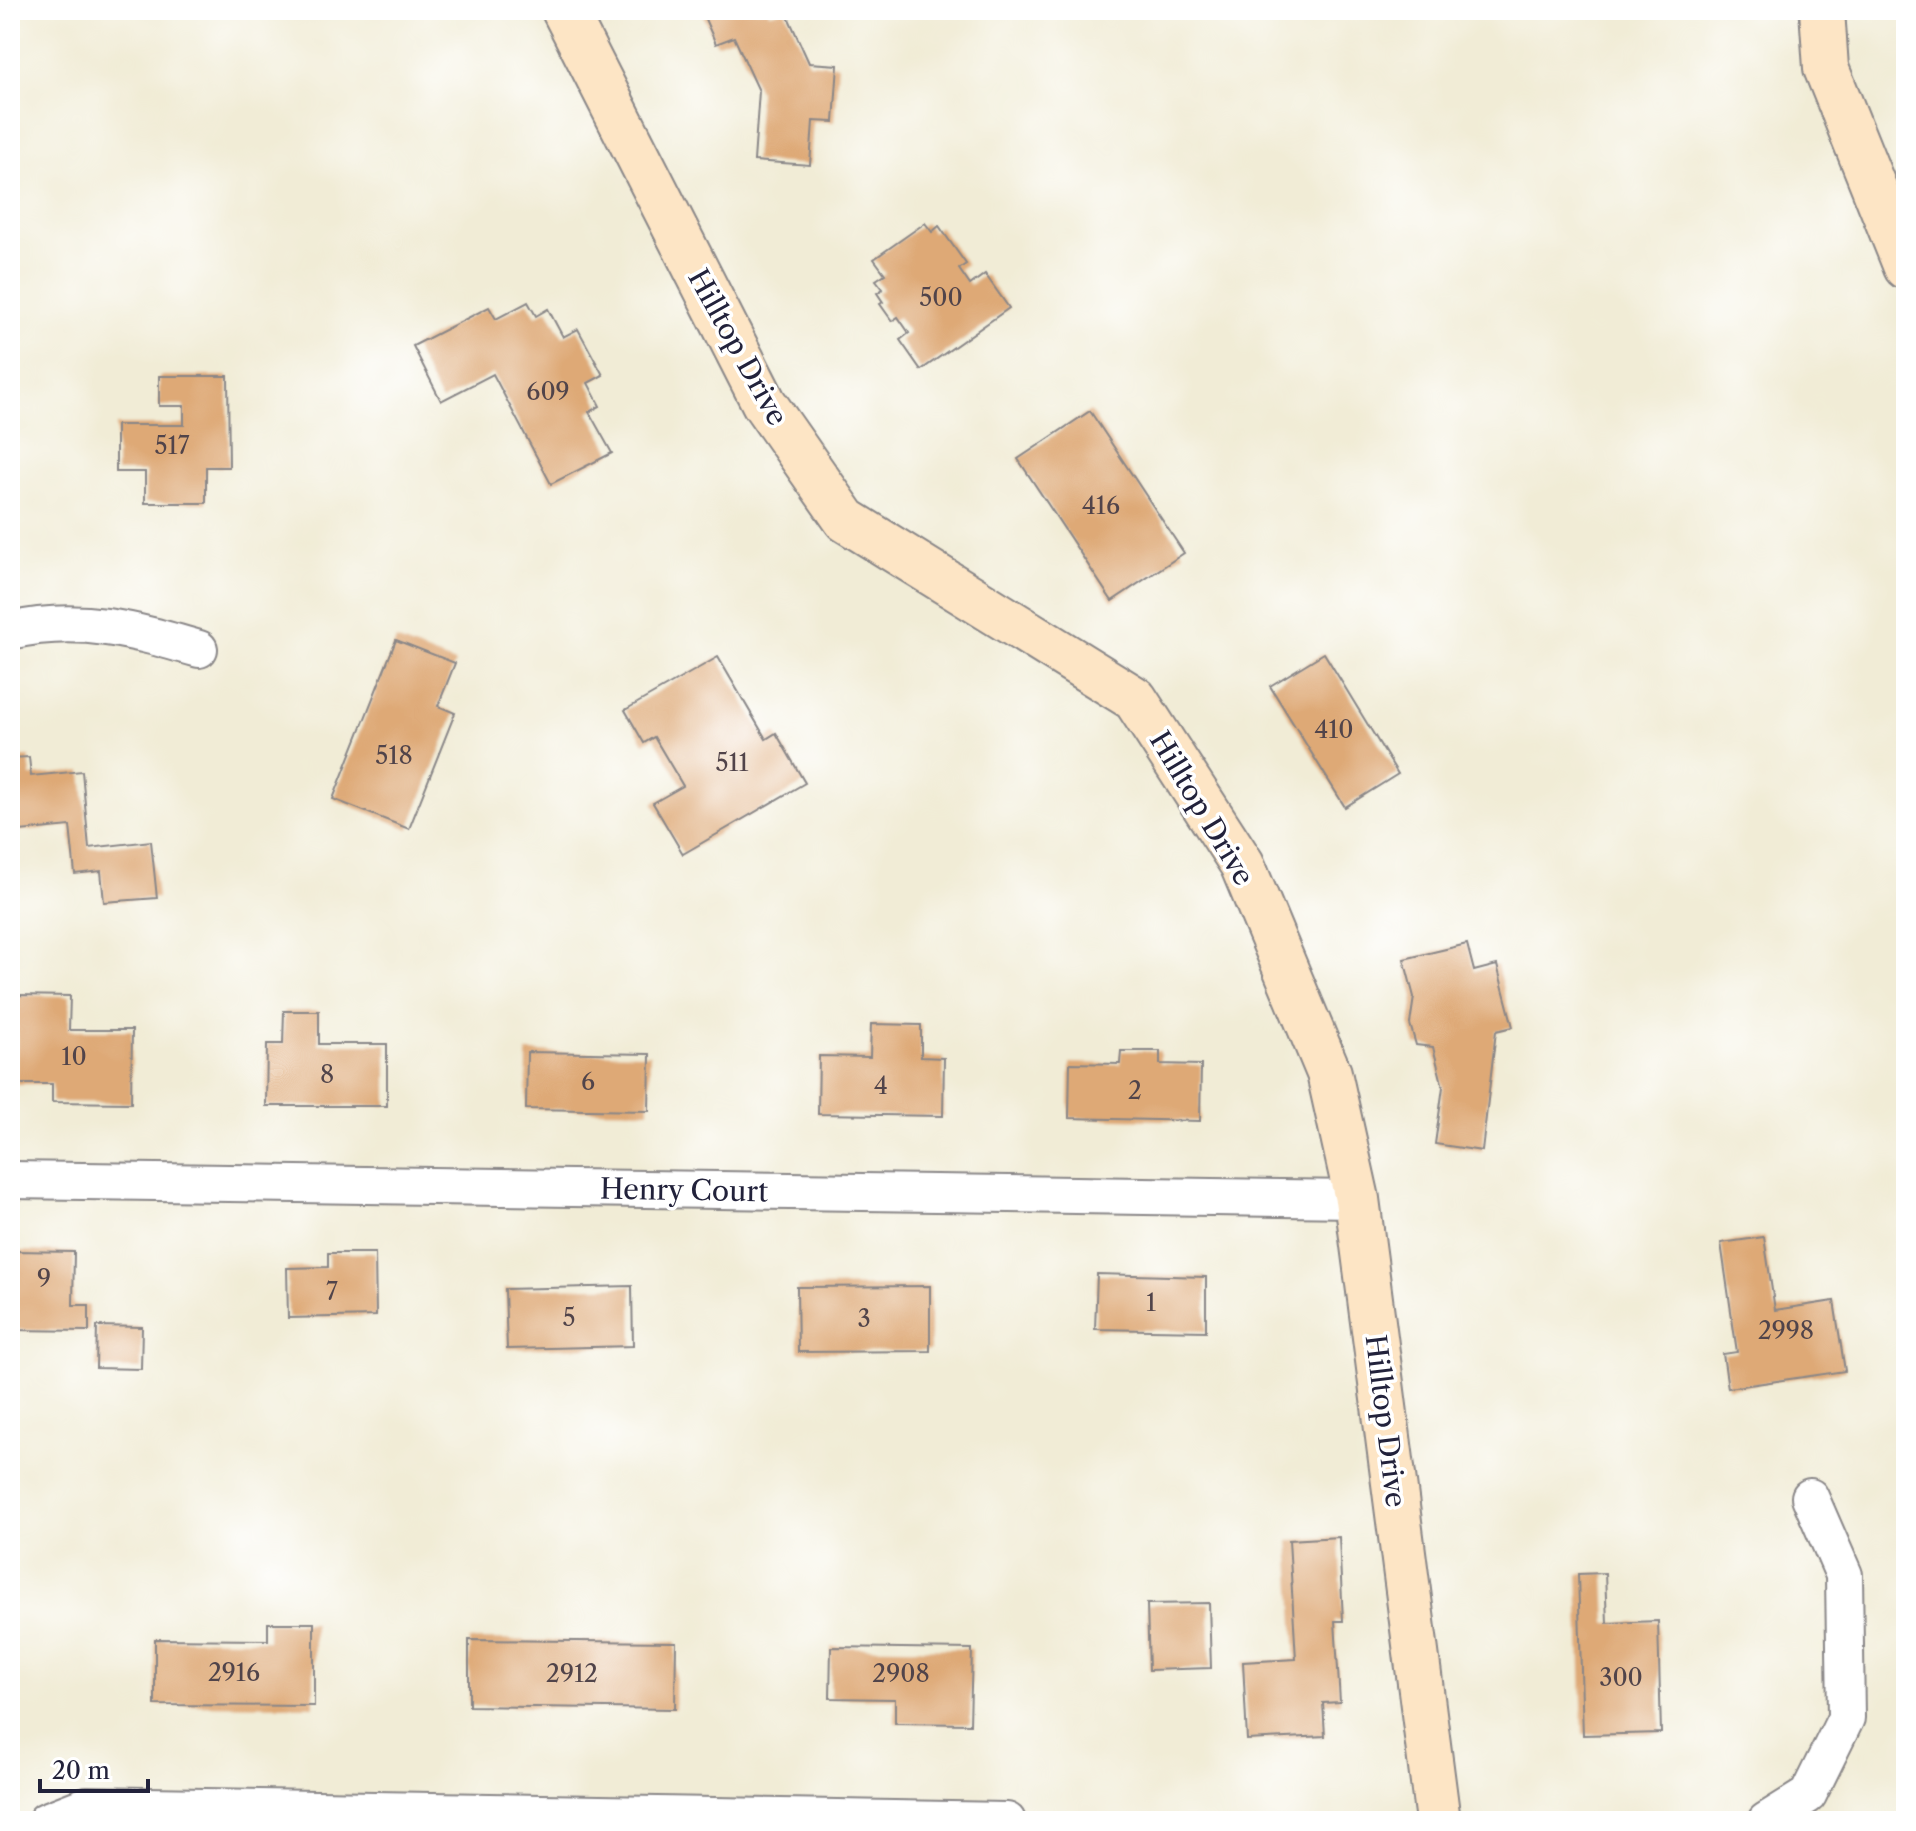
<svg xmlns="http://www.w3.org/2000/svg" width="1916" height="1831" font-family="'Libre Caslon Text',serif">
<rect width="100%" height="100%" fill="#fff"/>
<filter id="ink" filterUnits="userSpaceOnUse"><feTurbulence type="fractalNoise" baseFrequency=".0125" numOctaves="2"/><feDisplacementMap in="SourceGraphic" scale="16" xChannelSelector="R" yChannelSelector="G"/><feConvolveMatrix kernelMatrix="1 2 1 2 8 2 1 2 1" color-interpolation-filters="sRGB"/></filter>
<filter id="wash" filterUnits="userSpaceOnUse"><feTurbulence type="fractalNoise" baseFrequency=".006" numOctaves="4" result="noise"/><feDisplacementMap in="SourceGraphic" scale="32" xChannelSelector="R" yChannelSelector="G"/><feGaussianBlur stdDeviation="1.8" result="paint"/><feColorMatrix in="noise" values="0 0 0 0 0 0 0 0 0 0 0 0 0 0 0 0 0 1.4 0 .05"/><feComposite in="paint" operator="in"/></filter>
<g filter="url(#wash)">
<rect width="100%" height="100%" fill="#f1ecd6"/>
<g id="blocks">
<g fill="#dea976">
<polygon points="701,10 768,10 769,13 785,10 809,63 838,65 834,122 813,121 810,165 754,161 759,91 734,37 716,44"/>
<polygon points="925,223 932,232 939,226 966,264 959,269 970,285 985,274 1009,308 921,370 900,340 909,333 898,317 892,321 880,304 883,302 877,293 883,289 876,280 885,274 874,259"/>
<polygon points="528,302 536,316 548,309 563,337 578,329 603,375 588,383 600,406 589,412 612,453 551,484 493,374 441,401 413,346 489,307 496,319"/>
<polygon points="159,376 228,376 229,467 206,467 206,503 145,503 145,472 116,472 116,425 184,425 184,406 159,406"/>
<polygon points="1090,411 1184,553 1112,601 1018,459"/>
<polygon points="396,640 455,663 438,706 455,713 409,829 333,799"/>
<polygon points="1324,653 1398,774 1345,807 1270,686"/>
<polygon points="718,657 766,739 776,733 805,783 683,854 653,803 683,786 654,737 644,743 625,710"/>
<polygon points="29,757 31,776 82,771 89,848 151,841 157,898 104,902 101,871 75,874 70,826 10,832 10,758"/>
<polygon points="1467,944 1474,971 1497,965 1513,1027 1496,1031 1482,1151 1435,1144 1443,1087 1433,1047 1416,1045 1410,1024 1414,997 1404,959"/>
<polygon points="17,995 70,996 69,1030 132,1030 131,1103 52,1102 52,1084 16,1084"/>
<polygon points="284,1011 319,1011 319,1044 387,1044 387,1106 266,1106 267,1044 283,1044"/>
<polygon points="871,1024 921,1025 921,1057 944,1058 943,1116 818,1114 819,1056 870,1057"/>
<polygon points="1121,1051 1160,1051 1160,1064 1201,1065 1200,1121 1069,1118 1070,1063 1120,1064"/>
<polygon points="527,1052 650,1054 649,1111 526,1109"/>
<polygon points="1764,1237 1775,1310 1834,1301 1845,1371 1728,1388 1723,1354 1737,1352 1721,1243"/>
<polygon points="15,1251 74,1252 73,1305 89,1305 89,1331 13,1330"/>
<polygon points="328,1253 375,1253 376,1316 288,1318 287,1268 328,1267"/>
<polygon points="1097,1274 1206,1277 1206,1331 1095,1329"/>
<polygon points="632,1286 633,1346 507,1349 505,1289"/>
<polygon points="930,1286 930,1351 798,1352 797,1287"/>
<polygon points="97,1326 142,1327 141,1369 96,1368"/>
<polygon points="1339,1537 1343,1621 1335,1621 1340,1702 1323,1703 1325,1736 1247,1740 1243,1662 1296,1659 1289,1540"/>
<polygon points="1605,1573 1607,1623 1658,1621 1661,1733 1583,1735 1578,1574"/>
<polygon points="1209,1603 1211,1668 1149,1670 1147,1604"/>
<polygon points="268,1623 314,1623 314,1706 155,1705 155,1639 268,1640"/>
<polygon points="469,1640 676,1642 675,1709 469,1706"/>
<polygon points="831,1647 972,1649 970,1724 895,1723 895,1699 830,1698"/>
</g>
</g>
</g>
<g filter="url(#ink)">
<use href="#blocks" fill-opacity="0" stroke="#8a8788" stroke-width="2"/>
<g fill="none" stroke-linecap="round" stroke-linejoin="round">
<defs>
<g id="street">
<path d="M10 631C79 615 133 630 199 649"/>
<polyline points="10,1180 1357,1199"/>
<polyline points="46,1821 87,1805 1007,1821"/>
<polyline points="1766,1821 1808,1795 1846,1718 1844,1575 1810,1497"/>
</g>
<g id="secondary">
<polyline points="564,10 764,403 846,520 1135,699 1242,864 1329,1073 1357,1199 1438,1821"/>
<polyline points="1822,10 1826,68 1906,267"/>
</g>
</defs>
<use href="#street" stroke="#8a8788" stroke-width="40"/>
<use href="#secondary" stroke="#8a8788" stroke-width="48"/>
<use href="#street" stroke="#fff" stroke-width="36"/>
<use href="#secondary" stroke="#fde5c5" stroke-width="44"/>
</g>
</g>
<g text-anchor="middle" stroke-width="7" stroke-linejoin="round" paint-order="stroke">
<g font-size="24" fill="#51444a">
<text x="941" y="306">500</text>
<text x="548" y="400">609</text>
<text x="172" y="454">517</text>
<text x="1101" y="514">416</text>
<text x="1334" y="738">410</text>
<text x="394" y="764">518</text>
<text x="732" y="771">511</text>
<text x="74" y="1065">10</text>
<text x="327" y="1083">8</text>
<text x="588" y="1090">6</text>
<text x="881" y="1094">4</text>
<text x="1135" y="1099">2</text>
<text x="44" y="1287">9</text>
<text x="332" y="1300">7</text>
<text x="1151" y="1311">1</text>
<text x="569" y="1326">5</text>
<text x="864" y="1327">3</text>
<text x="1786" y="1339">2998</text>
<text x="234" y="1681">2916</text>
<text x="572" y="1682">2912</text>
<text x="901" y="1682">2908</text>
<text x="1621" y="1686">300</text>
</g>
<g font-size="28" fill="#22223b" stroke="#fff">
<text transform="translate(738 347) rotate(61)" y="10">Hilltop Drive</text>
<text transform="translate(1202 808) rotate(59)" y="10">Hilltop Drive</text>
<text transform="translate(684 1190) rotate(1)" y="10">Henry Court</text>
<text transform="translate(1386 1421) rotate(83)" y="10">Hilltop Drive</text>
</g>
</g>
<rect width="1916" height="1831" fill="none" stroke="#fff" stroke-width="40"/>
<path d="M40 1779v12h108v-12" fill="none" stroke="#22223b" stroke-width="4"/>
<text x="52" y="1779" font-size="24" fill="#22223b" stroke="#ffffff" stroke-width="6" paint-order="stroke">20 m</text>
</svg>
